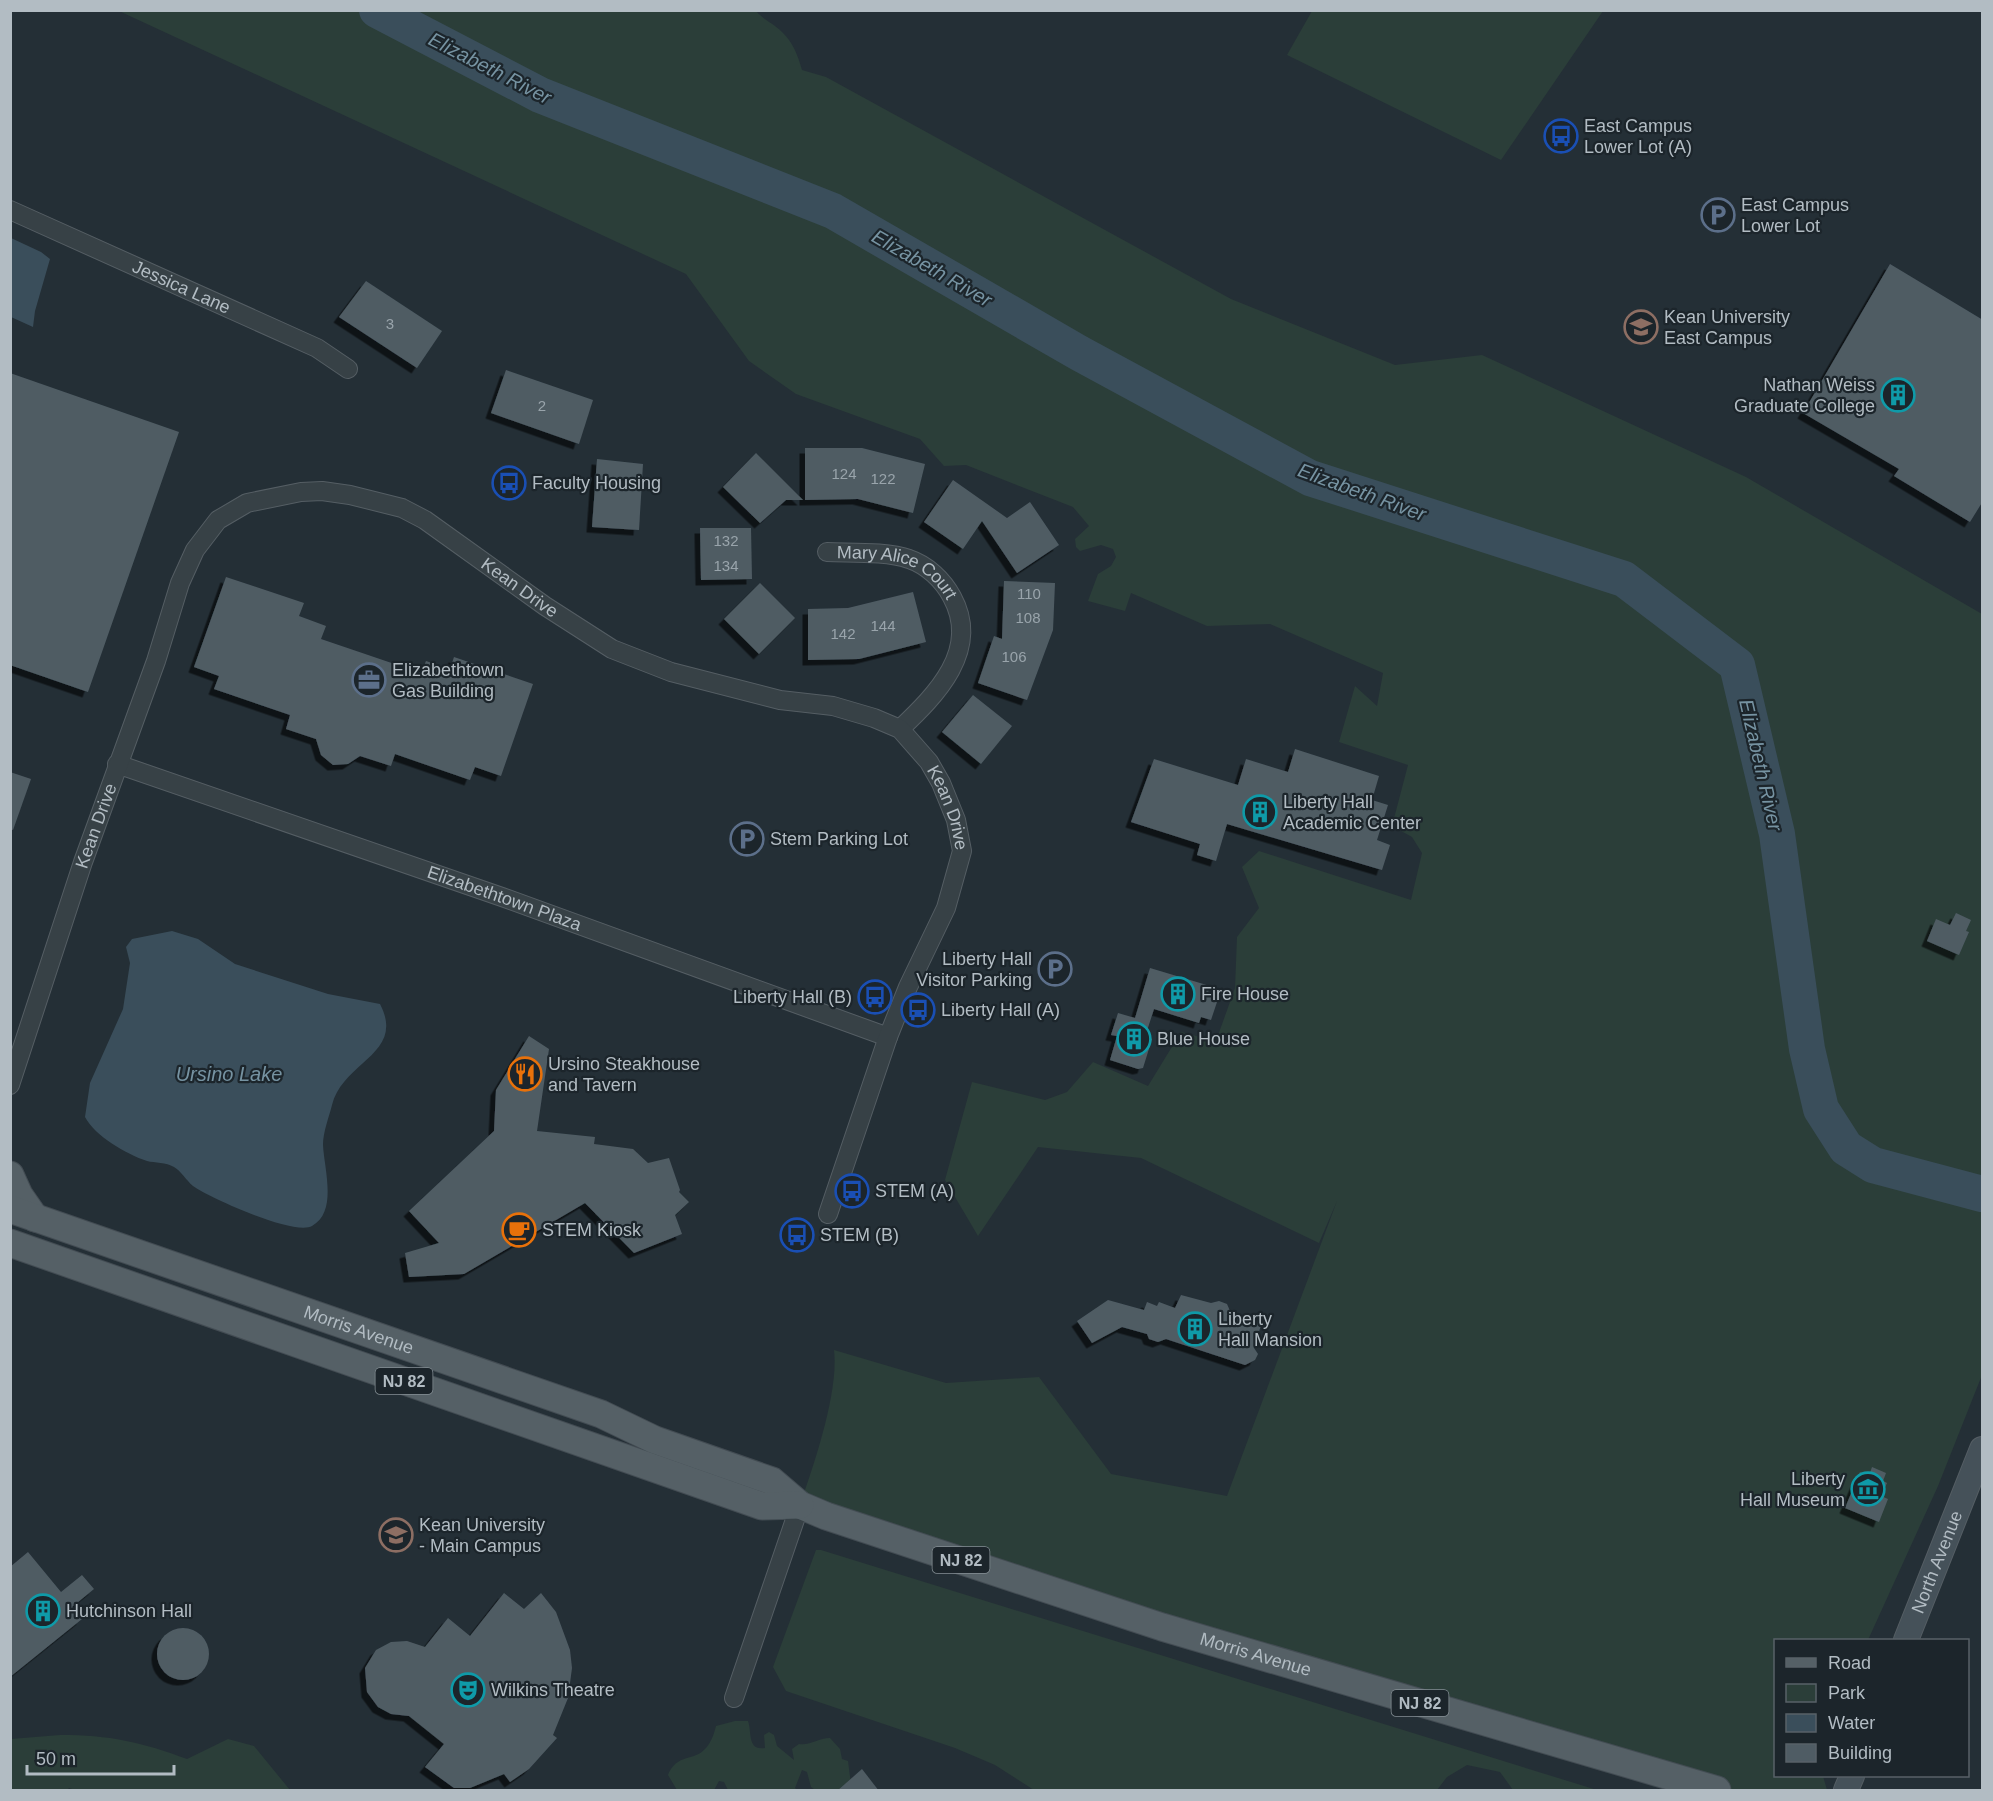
<svg xmlns="http://www.w3.org/2000/svg" width="1993" height="1801" font-family="Arial,sans-serif">
<defs>
<filter id="shadow"><feDropShadow dx="-5.5" dy="5.5" stdDeviation="0" flood-color="#0009"/></filter>
</defs>
<rect width="100%" height="100%" fill="#242f36"/>
<g fill="#2b3e39">
<path d="M119 11H756C765 21 773 23 782 32 793 42 798 56 802 70L826 77 1231 299 1395 365 1482 355 1746 477 1982 614V1375L1938 1486 1868 1640H1776V1776H1823L1827 1790H1717L800 1505C814 1464 839 1392 834 1350L946 1383 1039 1377 1111 1474 1227 1496 1337 1201 1319 1243 1141 1158 1038 1147 978 1236 945 1180 972 1082 1045 1100 1067 1092 1093 1062 1148 1086 1181 1032 1216 1041 1235 988 1237 937 1259 908 1242 867 1259 851 1411 900 1422 853 1412 837 1392 826 1408 765 1339 742 1355 686 1377 706 1383 673 1270 624 1207 626 1131 593 1125 611 1088 601 1098 574 1111 566 1116 557 1113 549 1101 545 1080 551 1076 547 1075 539 1089 526 1073 507 966 465 944 466 920 439 796 394 749 361 686 274Z"/>
<polygon points="1312,11 1312,10 1603,11 1501,160 1287,55"/>
<polygon points="816,1550 821,1550 1597,1790 1513,1790 1500,1772 1467,1765 1447,1777 1437,1790 1034,1790 995,1765 955,1748 786,1691 773,1667"/>
<path d="M735 1721H748C752 1732 747 1751 765 1748L764 1735 769 1732 774 1735 777 1746 794 1760 792 1749 799 1744C810 1746 818 1738 830 1738L840 1749 842 1759 848 1761 851 1784 846 1790H815L811 1787 807 1772 802 1770 795 1788 797 1790H728L724 1782 719 1781 714 1790H677L668 1775C680 1746 705 1771 716 1726Z"/>
<path d="M60 1735C110 1735 141 1742 187 1759L228 1739 254 1746 290 1790H75L69 1788 67 1790H11V1739Z"/>
</g>
<g fill="#3a4e5b">
<polygon points="11,238 41,252 50,259 35,311 33,327 11,317"/>
<path d="M172 931 198 939 235 964 328 994 380 1004C406 1054 343 1061 332 1105 329 1117 323 1132 323 1145 324 1168 338 1212 312 1226 294 1236 210 1198 193 1186 186 1180 181 1171 174 1167 166 1162 155 1163 147 1161 126 1154 95 1136 85 1117L90 1083 123 1009 130 963 126 947 132 939Z"/>
</g>
<g fill="none" stroke-linecap="round" stroke-linejoin="round">
<polyline stroke="#3a4e5b" stroke-width="36" points="377,10 540,95 833,211 1079,353 1310,478 1624,579 1737,665 1777,834 1807,1049 1821,1109 1846,1148 1873,1165 1982,1194"/>
</g>
<g fill="#4f5c64" filter="url(#shadow)">
<polygon points="1890,264 1983,320 1983,501 1970,522 1894,476 1899,469 1803,413"/>
<polygon points="366,281 442,331 417,368 339,317"/>
<polygon points="506,370 593,400 579,444 491,413"/>
<polygon points="10,373 179,432 88,692 10,665"/>
<polygon points="805,448 862,448 925,464 913,513 858,499 805,500"/>
<polygon points="756,453 803,500 786,500 760,523 723,487"/>
<polygon points="597,459 643,464 639,530 592,527"/>
<polygon points="953,480 1007,518 1030,502 1059,545 1017,573 982,521 963,549 924,522"/>
<polygon points="700,528 751,528 752,579 701,580"/>
<polygon points="226,577 304,603 299,616 326,626 321,639 421,673 426,661 450,669 454,657 533,684 501,776 475,767 470,780 395,754 391,766 360,756 348,764 333,765 321,755 316,739 286,729 290,715 214,689 219,676 194,667"/>
<polygon points="1004,581 1055,583 1053,630 1027,700 978,683 994,636 1002,639"/>
<polygon points="760,583 795,618 759,654 724,619"/>
<polygon points="913,592 926,642 859,659 808,660 808,609 848,608"/>
<polygon points="973,695 1012,726 981,764 942,732"/>
<polygon points="1295,749 1379,776 1372,800 1388,805 1377,840 1390,845 1382,870 1227,824 1216,861 1197,855 1200,844 1131,822 1154,759 1238,785 1246,759 1288,772"/>
<polygon points="10,772 31,779 13,830 10,829"/>
<polygon points="1956,913 1971,920 1966,931 1969,932 1959,955 1927,941 1936,919 1950,925"/>
<polygon points="1150,968 1210,986 1208,993 1219,996 1211,1020 1201,1017 1199,1023 1154,1009 1145,1037 1152,1039 1143,1068 1138,1069 1110,1060 1117,1036 1111,1035 1118,1013 1135,1018"/>
<polygon points="529,1036 549,1049 537,1131 595,1137 594,1144 633,1149 648,1163 669,1158 680,1190 679,1192 689,1202 675,1215 682,1234 634,1253 585,1203 464,1274 409,1277 405,1253 439,1243 409,1211 494,1131 496,1090"/>
<polygon points="1181,1295 1211,1303 1219,1301 1227,1304 1230,1311 1262,1322 1254,1348 1258,1354 1255,1360 1245,1365 1166,1339 1158,1342 1149,1339 1147,1334 1122,1327 1092,1343 1077,1321 1108,1300 1144,1310 1147,1302 1157,1306 1159,1302 1175,1308"/>
<polygon points="1872,1467 1886,1473 1883,1481 1887,1483 1881,1496 1888,1499 1879,1522 1845,1508 1860,1472 1869,1476"/>
<polygon points="28,1552 61,1592 82,1575 94,1589 72,1607 82,1619 10,1677 10,1567"/>
<polygon points="504,1593 524,1609 541,1593 556,1612 570,1650 572,1668 568,1698 553,1735 557,1738 529,1769 510,1782 504,1774 470,1788 454,1788 425,1767 444,1744 409,1716 391,1714 378,1707 367,1692 365,1668 376,1650 391,1642 407,1641 425,1647 448,1618 470,1636"/>
<circle cx="183" cy="1654" r="26"/>
<polygon points="862,1769 879,1791 837,1791"/>
</g>
<g fill="none" stroke-linecap="round" stroke-linejoin="round">
<defs>
<g id="minor">
<path id="s1" d="M10 210 317 348 348 369"/>
<path id="s2" d="M827 552C850 553 887 551 909 559 927 565 943 580 952 597 981 650 936 695 900 729"/>
<path id="s3" d="M117 764 502 897 888 1037"/>
<path id="s4" d="M10 1085 83 862 156 661 180 583 195 550 218 520 247 503 301 492 322 491 350 495 402 508 425 520 545 606 612 649 671 672 780 700 833 706 874 718 900 729 929 762 941 783 956 820 962 851 946 908 908 987 888 1037 828 1214"/>
<polyline points="734,1698 800,1505"/>
</g>
<g id="secondary">
<path id="s5" d="M1906 1640 1982 1449"/>
<polyline points="1846,1790 1852,1776"/>
</g>
<g id="primary">
<polyline points="10,1175 19,1195 35,1218"/>
<path id="s6" d="M10 1209 601 1414 655 1440 772 1481 800 1505 826 1516 1162 1627 1717 1790"/>
<polyline points="10,1243 762,1506 800,1505"/>
</g>
</defs>
<use href="#minor" stroke="#555e64" stroke-width="20"/>
<use href="#secondary" stroke="#555e64" stroke-width="26"/>
<use href="#primary" stroke="#434c53" stroke-width="29"/>
<use href="#minor" stroke="#374146" stroke-width="18"/>
<use href="#secondary" stroke="#455159" stroke-width="24"/>
<use href="#primary" stroke="#556066" stroke-width="27"/>
</g>
<defs>
<symbol id="bus-ring" viewBox="-11 -11 22 22"><circle r="9.5" fill="#1c252b" stroke="#1a4fb4" stroke-width="1.5"/><path d="M-5-6H5V4H4V6H2V4H-2V6H-4V4H-5ZM-3.5-4V0h7V-4ZM-3.5 1.2v1.5H-2V1.2ZM2 1.2v1.5H3.5V1.2Z" fill="#1a4fb4"/></symbol>
<symbol id="parking-ring" viewBox="-11 -11 22 22"><circle r="9.5" fill="#1c252b" stroke="#5c6f8a" stroke-width="1.5"/><path d="M-3.5-5.5H1a3.5 3.5 0 0 1 0 7H-1V5.5H-3.5ZM-1-3.4V-.6H.8a1.4 1.4 0 0 0 0-2.8Z" fill="#5c6f8a"/></symbol>
<symbol id="university-ring" viewBox="-11 -11 22 22"><circle r="9.5" fill="#1c252b" stroke="#8d6e63" stroke-width="1.5"/><path d="M0-5L7-2L0 1L-7-2ZM-4 1L0 2.5L4 1V4Q0 6-4 4Z" fill="#8d6e63"/></symbol>
<symbol id="building-ring" viewBox="-11 -11 22 22"><circle r="9.5" fill="#1c252b" stroke="#0f9aa8" stroke-width="1.5"/><path d="M-4-6H4V6H1V3H-1V6H-4ZM-2.5-4.3h1.7v1.8h-1.7ZM.8-4.3h1.7v1.8H.8ZM-2.5-1h1.7V.8h-1.7ZM.8-1h1.7V.8H.8Z" fill="#0f9aa8"/></symbol>
<symbol id="office-ring" viewBox="-11 -11 22 22"><circle r="9.5" fill="#1c252b" stroke="#5c6f8a" stroke-width="1.5"/><path d="M-6-3h4V-5.5h4V-3h4V5H-6ZM-1-4.5V-3h2v-1.5ZM-6 0V1H6V0Z" fill="#5c6f8a"/></symbol>
<symbol id="restaurant-ring" viewBox="-11 -11 22 22"><circle r="9.5" fill="#1c252b" stroke="#e8710a" stroke-width="1.5"/><path d="M-5-6h1v4h1v-4h1v4h1v-4h1v5L-1.5 .5V6h-2V.5L-5-1ZM5-6V6H3V1.5H1.5Q1.5-4 5-6Z" fill="#e8710a"/></symbol>
<symbol id="cafe-ring" viewBox="-11 -11 22 22"><circle r="9.5" fill="#1c252b" stroke="#e8710a" stroke-width="1.5"/><path d="M-5.5-4.5H6V0H3Q3 3.5 0 3.5H-2.5Q-5.5 3.5-5.5 0ZM3-3.2v2h1.7v-2ZM-6 4.5H4V6H-6Z" fill="#e8710a"/></symbol>
<symbol id="museum-ring" viewBox="-11 -11 22 22"><circle r="9.5" fill="#1c252b" stroke="#0f9aa8" stroke-width="1.5"/><path d="M0-6L6-3V-2H-6V-3ZM-5-1h2V3h-2ZM-1-1h2V3h-2ZM3-1h2V3H3ZM-6 4H6V6H-6Z" fill="#0f9aa8"/></symbol>
<symbol id="theatre-ring" viewBox="-11 -11 22 22"><circle r="9.5" fill="#1c252b" stroke="#0f9aa8" stroke-width="1.5"/><path d="M-5-5.5Q0-4 5-5.5V0Q5 5 0 6Q-5 5-5 0ZM-3.3-2.5H-1v1.5H-3.3ZM1-2.5H3.3v1.5H1ZM-2.8 1Q0 5.5 2.8 1Z" fill="#0f9aa8"/></symbol>
</defs>
<g fill-rule="evenodd">
<use href="#bus-ring" x="1542" y="117" width="38" height="38"/>
<use href="#parking-ring" x="1699" y="196" width="38" height="38"/>
<use href="#university-ring" x="1622" y="308" width="38" height="38"/>
<use href="#building-ring" x="1879" y="376" width="38" height="38"/>
<use href="#bus-ring" x="490" y="464" width="38" height="38"/>
<use href="#office-ring" x="350" y="661" width="38" height="38"/>
<use href="#building-ring" x="1241" y="793" width="38" height="38"/>
<use href="#parking-ring" x="728" y="820" width="38" height="38"/>
<use href="#parking-ring" x="1036" y="950" width="38" height="38"/>
<use href="#building-ring" x="1159" y="975" width="38" height="38"/>
<use href="#bus-ring" x="856" y="978" width="38" height="38"/>
<use href="#bus-ring" x="899" y="991" width="38" height="38"/>
<use href="#building-ring" x="1115" y="1020" width="38" height="38"/>
<use href="#restaurant-ring" x="506" y="1055" width="38" height="38"/>
<use href="#bus-ring" x="833" y="1172" width="38" height="38"/>
<use href="#cafe-ring" x="500" y="1211" width="38" height="38"/>
<use href="#bus-ring" x="778" y="1216" width="38" height="38"/>
<use href="#building-ring" x="1176" y="1310" width="38" height="38"/>
<use href="#museum-ring" x="1849" y="1470" width="38" height="38"/>
<use href="#university-ring" x="377" y="1516" width="38" height="38"/>
<use href="#building-ring" x="24" y="1592" width="38" height="38"/>
<use href="#theatre-ring" x="449" y="1671" width="38" height="38"/>
</g>
<g text-anchor="middle" stroke-width="4.5" stroke-linejoin="round" paint-order="stroke">
<g font-size="15" fill="#99a4ab">
<text x="390" y="329">3</text>
<text x="542" y="411">2</text>
<text x="844" y="479">124</text>
<text x="883" y="484">122</text>
<text x="726" y="546">132</text>
<text x="726" y="571">134</text>
<text x="1029" y="599">110</text>
<text x="1028" y="623">108</text>
<text x="883" y="631">144</text>
<text x="843" y="639">142</text>
<text x="1014" y="662">106</text>
</g>
<g fill="#1c252b" stroke="#858f95" stroke-width="1.5">
<rect x="375.5" y="1368" width="57" height="26" rx="4.5"/>
<rect x="932.5" y="1547" width="57" height="26" rx="4.5"/>
<rect x="1391.5" y="1690" width="57" height="26" rx="4.5"/>
</g>
<g font-size="16" font-weight="bold" fill="#b2bcc3">
<text x="404" y="1387">NJ 82</text>
<text x="961" y="1566">NJ 82</text>
<text x="1420" y="1709">NJ 82</text>
</g>
<g font-size="18" fill="#b2bcc3" stroke="#1c252b" text-anchor="start">
<text x="1584" y="132">East Campus<tspan x="1584" dy="21">Lower Lot (A)</tspan></text>
<text x="1741" y="211">East Campus<tspan x="1741" dy="21">Lower Lot</tspan></text>
<text x="1664" y="323">Kean University<tspan x="1664" dy="21">East Campus</tspan></text>
<text x="1875" y="391" text-anchor="end">Nathan Weiss<tspan x="1875" dy="21">Graduate College</tspan></text>
<text x="532" y="489">Faculty Housing</text>
<text x="392" y="676">Elizabethtown<tspan x="392" dy="21">Gas Building</tspan></text>
<text x="1283" y="808">Liberty Hall<tspan x="1283" dy="21">Academic Center</tspan></text>
<text x="770" y="845">Stem Parking Lot</text>
<text x="1032" y="965" text-anchor="end">Liberty Hall<tspan x="1032" dy="21">Visitor Parking</tspan></text>
<text x="1201" y="1000">Fire House</text>
<text x="852" y="1003" text-anchor="end">Liberty Hall (B)</text>
<text x="941" y="1016">Liberty Hall (A)</text>
<text x="1157" y="1045">Blue House</text>
<text x="548" y="1070">Ursino Steakhouse<tspan x="548" dy="21">and Tavern</tspan></text>
<text x="875" y="1197">STEM (A)</text>
<text x="542" y="1236">STEM Kiosk</text>
<text x="820" y="1241">STEM (B)</text>
<text x="1218" y="1325">Liberty<tspan x="1218" dy="21">Hall Mansion</tspan></text>
<text x="1845" y="1485" text-anchor="end">Liberty<tspan x="1845" dy="21">Hall Museum</tspan></text>
<text x="419" y="1531">Kean University<tspan x="419" dy="21">- Main Campus</tspan></text>
<text x="66" y="1617">Hutchinson Hall</text>
<text x="491" y="1696">Wilkins Theatre</text>
</g>
<g font-size="18" fill="#b2bcc3" stroke="#1c252b">
<text dy="6" stroke="none"><textPath href="#s1" startOffset="188">Jessica Lane</textPath></text>
<text dy="6" stroke="none"><textPath href="#s2" startOffset="76">Mary Alice Court</textPath></text>
<text dy="6" stroke="none"><textPath href="#s4" startOffset="938">Kean Drive</textPath></text>
<text dy="6" stroke="none"><textPath href="#s4" startOffset="1443">Kean Drive</textPath></text>
<text dy="6" stroke="none"><textPath href="#s4" startOffset="273">Kean Drive</textPath></text>
<text dy="6" stroke="none"><textPath href="#s3" startOffset="410">Elizabethtown Plaza</textPath></text>
<text dy="6" stroke="none"><textPath href="#s6" startOffset="369">Morris Avenue</textPath></text>
<text dy="6" stroke="none"><textPath href="#s5" startOffset="84">North Avenue</textPath></text>
<text dy="6" stroke="none"><textPath href="#s6" startOffset="1326">Morris Avenue</textPath></text>
</g>
<g font-size="20" font-style="italic" fill="#7693a2" stroke="#1c252b">
<text transform="translate(490 68) rotate(27)" y="7">Elizabeth River</text>
<text transform="translate(932 268) rotate(30)" y="7">Elizabeth River</text>
<text transform="translate(1362 492) rotate(20)" y="7">Elizabeth River</text>
<text transform="translate(1761 765) rotate(77)" y="7">Elizabeth River</text>
<text x="229" y="1081">Ursino Lake</text>
</g>
</g>
<rect width="1993" height="1801" fill="none" stroke="#b2bcc3" stroke-width="24"/>
<rect x="1774" y="1639" width="195" height="138" fill="#1c252b" stroke="#586168" stroke-width="1.5"/>
<rect x="1786" y="1658" width="30" height="9" fill="#556066" stroke="#586168" stroke-width="1.5"/>
<text x="1828" y="1669" font-size="18" fill="#b2bcc3">Road</text>
<rect x="1786" y="1684" width="30" height="18" fill="#2b3e39" stroke="#586168" stroke-width="1.5"/>
<text x="1828" y="1699" font-size="18" fill="#b2bcc3">Park</text>
<rect x="1786" y="1714" width="30" height="18" fill="#3a4e5b" stroke="#586168" stroke-width="1.5"/>
<text x="1828" y="1729" font-size="18" fill="#b2bcc3">Water</text>
<rect x="1786" y="1744" width="30" height="18" fill="#4f5c64" stroke="#586168" stroke-width="1.5"/>
<text x="1828" y="1759" font-size="18" fill="#b2bcc3">Building</text>
<path d="M27 1765v9h147v-9" fill="none" stroke="#b2bcc3" stroke-width="3"/>
<text x="36" y="1765" font-size="18" fill="#b2bcc3" stroke="#1c252b" stroke-width="4.5" paint-order="stroke">50 m</text>
</svg>
